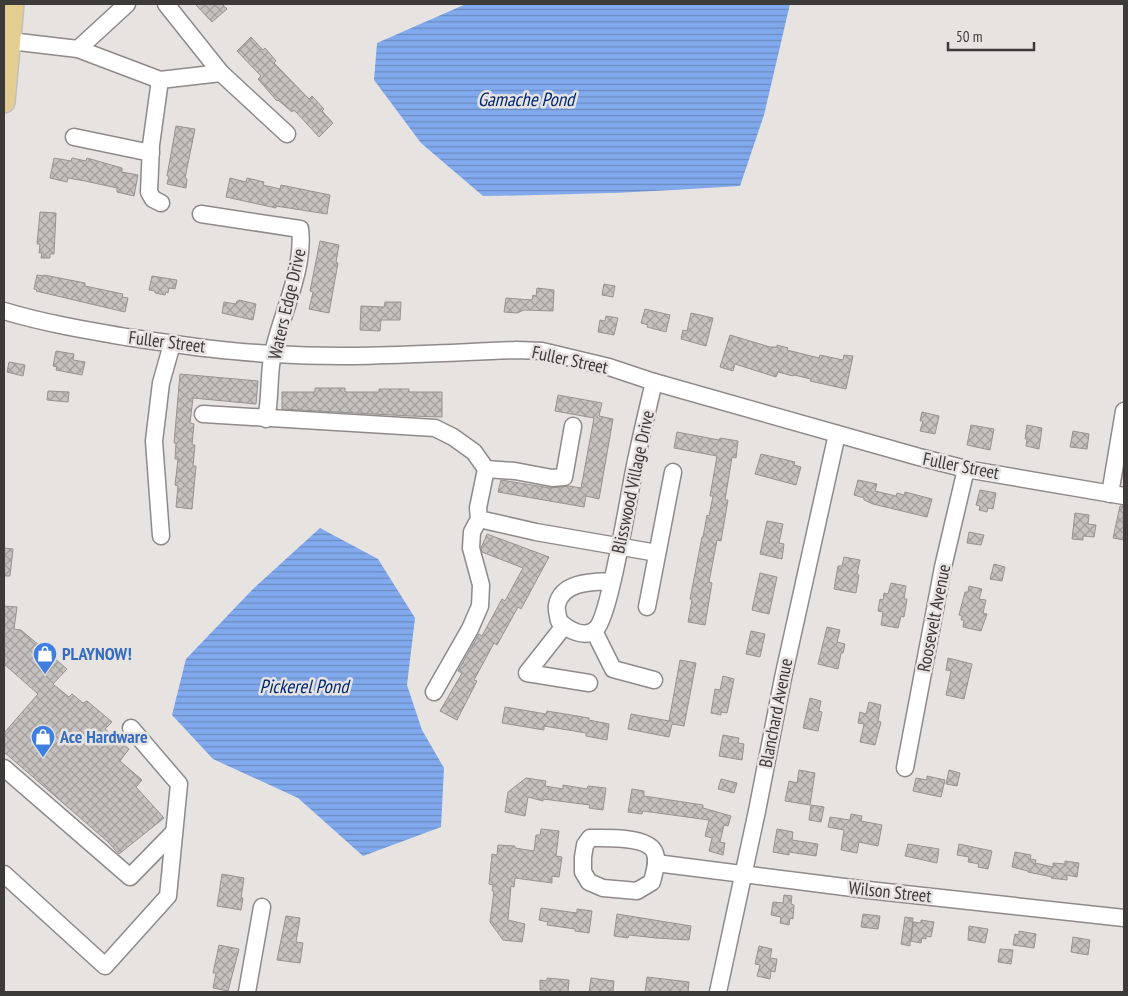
<svg xmlns="http://www.w3.org/2000/svg" width="1128" height="996" font-family="'PT Sans Narrow',sans-serif">
<defs>
<pattern id="water-rules" width="6" height="5" patternUnits="userSpaceOnUse" patternTransform="scale(1.25)"><rect width="6" height="5" fill="#81a9ed"/><path d="M0 2.5h6" fill="none" stroke="#6b8bc1"/></pattern>
<pattern id="building-cross-hatch" width="8" height="8" patternUnits="userSpaceOnUse" patternTransform="scale(1.25)"><rect width="8" height="8" fill="#c5c1bf"/><path d="M0 0l8 8M0 8l8-8" fill="none" stroke="#a19e9c"/></pattern>
</defs>
<rect width="100%" height="100%" fill="#e7e3e1"/>
<g fill="url(#water-rules)">
<path d="M466 4H790L764 115 740 186C654 192 569 195 483 196L421 143 374 80 377 43Z"/>
<polygon points="320,528 378,559 415,618 407,685 422,730 444,768 441,827 363,856 298,798 213,759 172,715 186,659 253,589"/>
</g>
<g fill="url(#building-cross-hatch)" stroke="#979391">
<polygon points="195,4 222,4 227,9 212,22"/>
<polygon points="251,37 263,50 265,48 276,61 274,63 309,99 312,96 324,109 322,111 333,123 319,137 296,112 293,110 292,112 278,100 277,101 258,79 261,76 237,51"/>
<polygon points="176,126 195,129 185,178 187,179 186,188 167,184 169,176 167,176"/>
<polygon points="54,158 71,161 72,158 86,161 87,158 122,168 122,172 138,175 134,196 117,192 117,188 85,181 68,178 67,182 50,178"/>
<polygon points="230,178 246,182 247,178 264,182 263,185 280,189 281,185 330,195 327,214 276,206 276,208 226,197"/>
<polygon points="40,212 56,213 54,254 50,254 50,258 41,258 42,253 39,253 40,244 37,244"/>
<polygon points="320,241 339,245 336,262 338,263 329,313 309,309 313,292 310,291"/>
<polygon points="37,275 44,276 44,275 85,283 85,286 123,294 122,297 128,298 125,312 36,291 37,290 34,289"/>
<polygon points="152,276 177,280 175,289 169,288 168,293 166,292 165,295 155,293 155,291 149,290"/>
<polygon points="604,284 615,286 613,297 602,295"/>
<polygon points="537,288 554,290 553,311 524,310 517,313 504,312 506,298 532,300 533,295 536,296"/>
<polygon points="239,300 256,304 253,320 222,313 224,302 236,304 237,301 239,301"/>
<polygon points="385,302 401,302 400,320 381,320 380,331 360,330 361,306 384,307"/>
<polygon points="645,309 670,315 666,332 647,327 648,325 641,323"/>
<polygon points="691,313 713,318 706,346 681,339 683,330 687,331"/>
<polygon points="606,316 618,318 614,335 598,332 600,320 605,321"/>
<polygon points="730,335 770,347 777,347 777,345 788,348 787,350 819,358 820,355 843,360 844,355 853,356 846,389 810,381 811,379 794,375 793,376 778,372 776,377 735,364 733,371 720,367"/>
<polygon points="56,351 74,354 73,360 85,362 82,375 56,370 57,367 53,366"/>
<polygon points="9,362 25,365 23,376 7,372"/>
<polygon points="180,374 258,381 256,404 193,398 190,423 194,424 192,445 195,445 193,466 196,466 192,509 176,507 178,486 175,485 178,459 175,459 176,443 174,443"/>
<polygon points="315,388 345,388 345,392 379,392 379,389 409,389 409,392 442,392 442,417 410,416 282,409 282,392 315,392"/>
<polygon points="48,391 69,392 68,402 47,400"/>
<polygon points="558,395 602,403 599,416 613,419 599,499 586,496 584,507 498,492 501,480 550,488 569,486 581,488 594,418 555,411"/>
<polygon points="922,412 939,416 935,434 920,431 923,421 920,421"/>
<polygon points="971,425 994,429 990,450 967,445"/>
<polygon points="1027,425 1042,428 1039,449 1026,446 1027,439 1025,439"/>
<polygon points="1073,431 1089,434 1087,449 1070,447"/>
<polygon points="677,432 719,440 720,438 738,441 736,458 732,457 725,500 728,500 721,541 717,540 709,582 712,583 705,625 688,622 692,600 690,599 702,537 703,537 707,515 709,516 713,496 710,496 717,456 674,448"/>
<polygon points="761,454 795,462 794,465 801,467 796,485 755,474"/>
<polygon points="858,480 877,484 875,491 896,496 897,493 904,495 905,492 932,499 927,517 873,504 864,500 864,498 854,495"/>
<polygon points="980,490 996,493 993,509 988,508 987,512 979,510 980,506 976,505"/>
<polygon points="1120,506 1124,506 1124,540 1113,538"/>
<polygon points="1075,513 1089,515 1088,524 1096,525 1094,537 1083,536 1083,540 1072,539"/>
<polygon points="767,521 783,524 779,543 784,544 782,559 760,554"/>
<polygon points="969,532 984,535 981,545 967,543"/>
<polygon points="487,534 549,557 521,609 518,607 497,645 494,643 474,680 477,681 457,720 440,711 462,673 458,671 479,634 482,636 502,599 505,601 523,568 482,552 481,548"/>
<polygon points="4,548 13,549 10,576 4,576"/>
<polygon points="844,557 860,560 857,574 859,575 856,593 834,589 838,566 842,566"/>
<polygon points="994,564 1005,567 1002,581 990,579"/>
<polygon points="760,573 777,577 769,614 752,610"/>
<polygon points="891,583 906,586 904,599 907,599 904,617 901,616 898,628 881,625 883,612 878,611 880,599 883,600 884,593 888,594"/>
<polygon points="969,586 982,589 979,599 986,600 983,613 987,614 981,631 963,627 964,620 961,620 962,616 959,615 965,592 968,592"/>
<polygon points="4,606 17,607 14,629 21,630 67,669 53,684 69,697 72,694 83,703 87,701 112,722 105,729 129,749 120,761 142,780 136,787 164,818 119,854 107,841 4,752 4,733 38,694 4,664"/>
<polygon points="827,627 840,630 837,642 845,644 843,653 841,653 838,669 818,664"/>
<polygon points="751,631 765,634 760,657 746,654"/>
<polygon points="948,658 972,664 964,699 946,695 951,671 946,670"/>
<polygon points="680,660 696,663 684,726 672,724 669,737 628,729 631,714 669,721"/>
<polygon points="723,676 734,679 727,713 721,712 721,715 711,713 715,689 720,690"/>
<polygon points="810,698 821,701 819,711 822,712 818,731 803,728"/>
<polygon points="869,702 881,705 878,721 881,722 875,745 860,742 864,724 858,723 860,712 866,714"/>
<polygon points="505,707 546,714 547,711 589,718 589,720 609,724 607,740 586,736 586,733 544,726 544,730 502,723"/>
<polygon points="723,735 739,738 738,743 744,744 742,760 719,756"/>
<polygon points="799,770 815,773 810,805 785,801 789,781 797,783"/>
<polygon points="949,770 960,773 957,786 946,784"/>
<polygon points="927,776 945,780 941,797 913,791 916,778 927,780"/>
<polygon points="526,778 546,781 545,786 563,789 563,785 587,789 588,786 606,788 603,810 589,808 590,805 543,799 543,801 528,797 525,816 505,812 508,792"/>
<polygon points="721,779 737,783 734,793 718,789"/>
<polygon points="632,789 644,791 644,796 703,805 703,808 731,816 728,826 724,825 720,842 725,843 723,855 709,851 712,838 705,836 709,820 643,811 642,814 628,812"/>
<polygon points="811,805 824,807 821,822 809,820"/>
<polygon points="851,814 862,816 861,821 882,825 878,846 859,842 857,853 841,850 844,830 828,827 830,817 850,820"/>
<polygon points="541,829 559,831 556,856 562,857 559,877 552,876 552,883 515,878 514,887 511,886 508,920 525,924 522,942 503,940 490,922 494,891 492,891 493,885 489,884 492,854 497,855 498,845 515,846 515,848 534,851 536,835 540,835"/>
<polygon points="777,829 793,832 792,840 818,844 816,856 789,852 789,855 773,852"/>
<polygon points="908,844 939,849 937,863 905,856"/>
<polygon points="959,844 992,851 988,869 978,867 979,864 968,862 969,857 957,855"/>
<polygon points="1015,852 1031,855 1030,859 1036,860 1035,863 1053,867 1053,863 1065,864 1065,861 1079,863 1077,877 1067,875 1067,880 1051,878 1052,877 1028,872 1028,871 1012,867"/>
<polygon points="222,874 244,878 241,898 243,898 241,910 217,906"/>
<polygon points="784,895 792,896 791,904 794,905 793,919 790,918 789,925 780,923 781,917 771,915 773,902 783,903"/>
<polygon points="541,908 577,913 577,909 592,911 589,933 575,931 575,929 547,925 548,922 539,920"/>
<polygon points="617,914 691,926 689,940 656,938 629,935 628,938 614,936"/>
<polygon points="863,914 880,916 878,929 861,927"/>
<polygon points="286,916 300,918 296,942 303,943 300,963 277,960"/>
<polygon points="905,917 913,918 911,940 913,922 921,923 921,920 934,922 931,937 926,936 926,939 922,938 921,943 910,941 910,946 901,944"/>
<polygon points="969,926 988,929 985,943 968,940"/>
<polygon points="1019,931 1036,934 1034,948 1013,945 1015,934 1019,935"/>
<polygon points="1073,937 1090,940 1088,955 1071,952"/>
<polygon points="219,945 239,949 228,991 213,988 216,973 213,973"/>
<polygon points="759,946 772,949 770,958 777,959 775,972 771,971 770,979 757,976 760,965 755,964"/>
<polygon points="1000,949 1013,950 1011,964 998,962"/>
<polygon points="647,977 689,982 688,992 645,992"/>
<polygon points="547,978 569,980 568,992 546,992 546,990 540,990 540,980 547,981"/>
<polygon points="591,978 614,981 613,992 589,992"/>
</g>
<g fill="none" stroke-linecap="round" stroke-linejoin="round">
<defs>
<g id="minor">
<polyline points="166,4 221,73"/>
<polyline points="10,41 78,49 160,80 221,73 287,134"/>
<polyline points="78,49 127,4"/>
<polyline points="160,80 151,145 149,192 153,199 161,203"/>
<polyline points="74,137 151,153"/>
<path d="M201 214 300 229C305 269 281 315 273 353 268 375 271 397 266 419"/>
<path d="M4 311C44 323 85 330 126 337 175 344 224 352 274 354 353 359 437 353 517 350L542 351 609 367 654 382 919 457 966 469 1124 496"/>
<polyline points="203,414 435,428 453,437 474,452 486,469 478,508 479,519 536,532 657,553"/>
<polyline points="486,469 515,471 552,478 564,477 573,426"/>
<polyline points="1110,494 1124,411"/>
<polyline points="161,536 154,441 161,383 172,344"/>
<path d="M612 581C593 582 562 581 557 605 556 609 558 616 559 621 567 629 585 640 596 629 611 615 630 485 637 456 642 432 648 407 654 382"/>
<polyline points="647,607 673,472"/>
<polyline points="564,626 527,673 589,683"/>
<polyline points="594,631 613,669 654,680"/>
<polyline points="434,692 470,629 480,606 481,585 471,548 472,532 479,519"/>
<polyline points="4,768 130,877 174,832"/>
<polyline points="905,768 943,567 966,469"/>
<path d="M590 838C605 838 646 836 654 851 659 861 654 872 652 882L637 891 603 888 589 882 583 872V857L585 845Z"/>
<polyline points="656,863 868,890 1124,918"/>
<polyline points="4,874 105,966 168,896 179,784 131,728"/>
<polyline points="247,992 262,907"/>
<polyline points="718,992 757,811 783,678 837,434"/>
</g>
<polyline id="major" points="4,102 13,4"/>
</defs>
<use href="#minor" stroke="#8f8a89" stroke-width="19"/>
<use href="#major" stroke="#c1c0c0" stroke-width="24"/>
<use href="#minor" stroke="#fff" stroke-width="16"/>
<use href="#major" stroke="#e3cd90" stroke-width="21"/>
</g>
<defs>
<symbol id="shop-pin" viewBox="-11 -11 22 30"><path d="M0 17L-7.5 6A9.5 9.5 0 1 1 7.5 6Z" fill="#3f7fe0" stroke="#e7e3e1"/><path d="M-5-2.5h2.3a2.7 3.5 0 0 1 5.4 0H5L5.5 6h-11ZM-1.5-2.5h3a1.5 2.3 0 0 0-3 0Z" fill="#fff"/></symbol>
</defs>
<g fill-rule="evenodd">
<use href="#shop-pin" x="31" y="640" width="28" height="38"/>
<use href="#shop-pin" x="29" y="723" width="28" height="38"/>
</g>
<g text-anchor="middle" stroke-width="5" stroke-linejoin="round" paint-order="stroke">
<g font-size="18" fill="#3c3b3a" stroke="#e7e3e1">
<text transform="translate(287 304) rotate(-77)" y="6">Waters Edge Drive</text>
<text transform="translate(167 342) rotate(7)" y="6">Fuller Street</text>
<text transform="translate(570 360) rotate(12)" y="6">Fuller Street</text>
<text transform="translate(961 466) rotate(11)" y="6">Fuller Street</text>
<text transform="translate(633 482) rotate(-78)" y="6">Blisswood Village Drive</text>
<text transform="translate(934 618) rotate(-79)" y="6">Roosevelt Avenue</text>
<text transform="translate(776 713) rotate(-79)" y="6">Blanchard Avenue</text>
<text transform="translate(890 892) rotate(6)" y="6">Wilson Street</text>
</g>
<g font-size="18" font-weight="bold" fill="#366cbe" stroke="#e7e3e1" text-anchor="start">
<text x="62" y="660">PLAYNOW!</text>
<text x="60" y="743">Ace Hardware</text>
</g>
<g font-size="19" font-style="italic" fill="#002975" stroke="#e7e3e1">
<text x="526" y="106">Gamache Pond</text>
<text x="304" y="693">Pickerel Pond</text>
</g>
</g>
<rect width="1128" height="996" fill="none" stroke="#3c3b3a" stroke-width="10"/>
<path d="M948 42v8h86v-8" fill="none" stroke="#3c3b3a" stroke-width="2.5"/>
<text x="956" y="42" font-size="15" fill="#3c3b3a" stroke="#e7e3e1" stroke-width="4" paint-order="stroke">50 m</text>
</svg>
